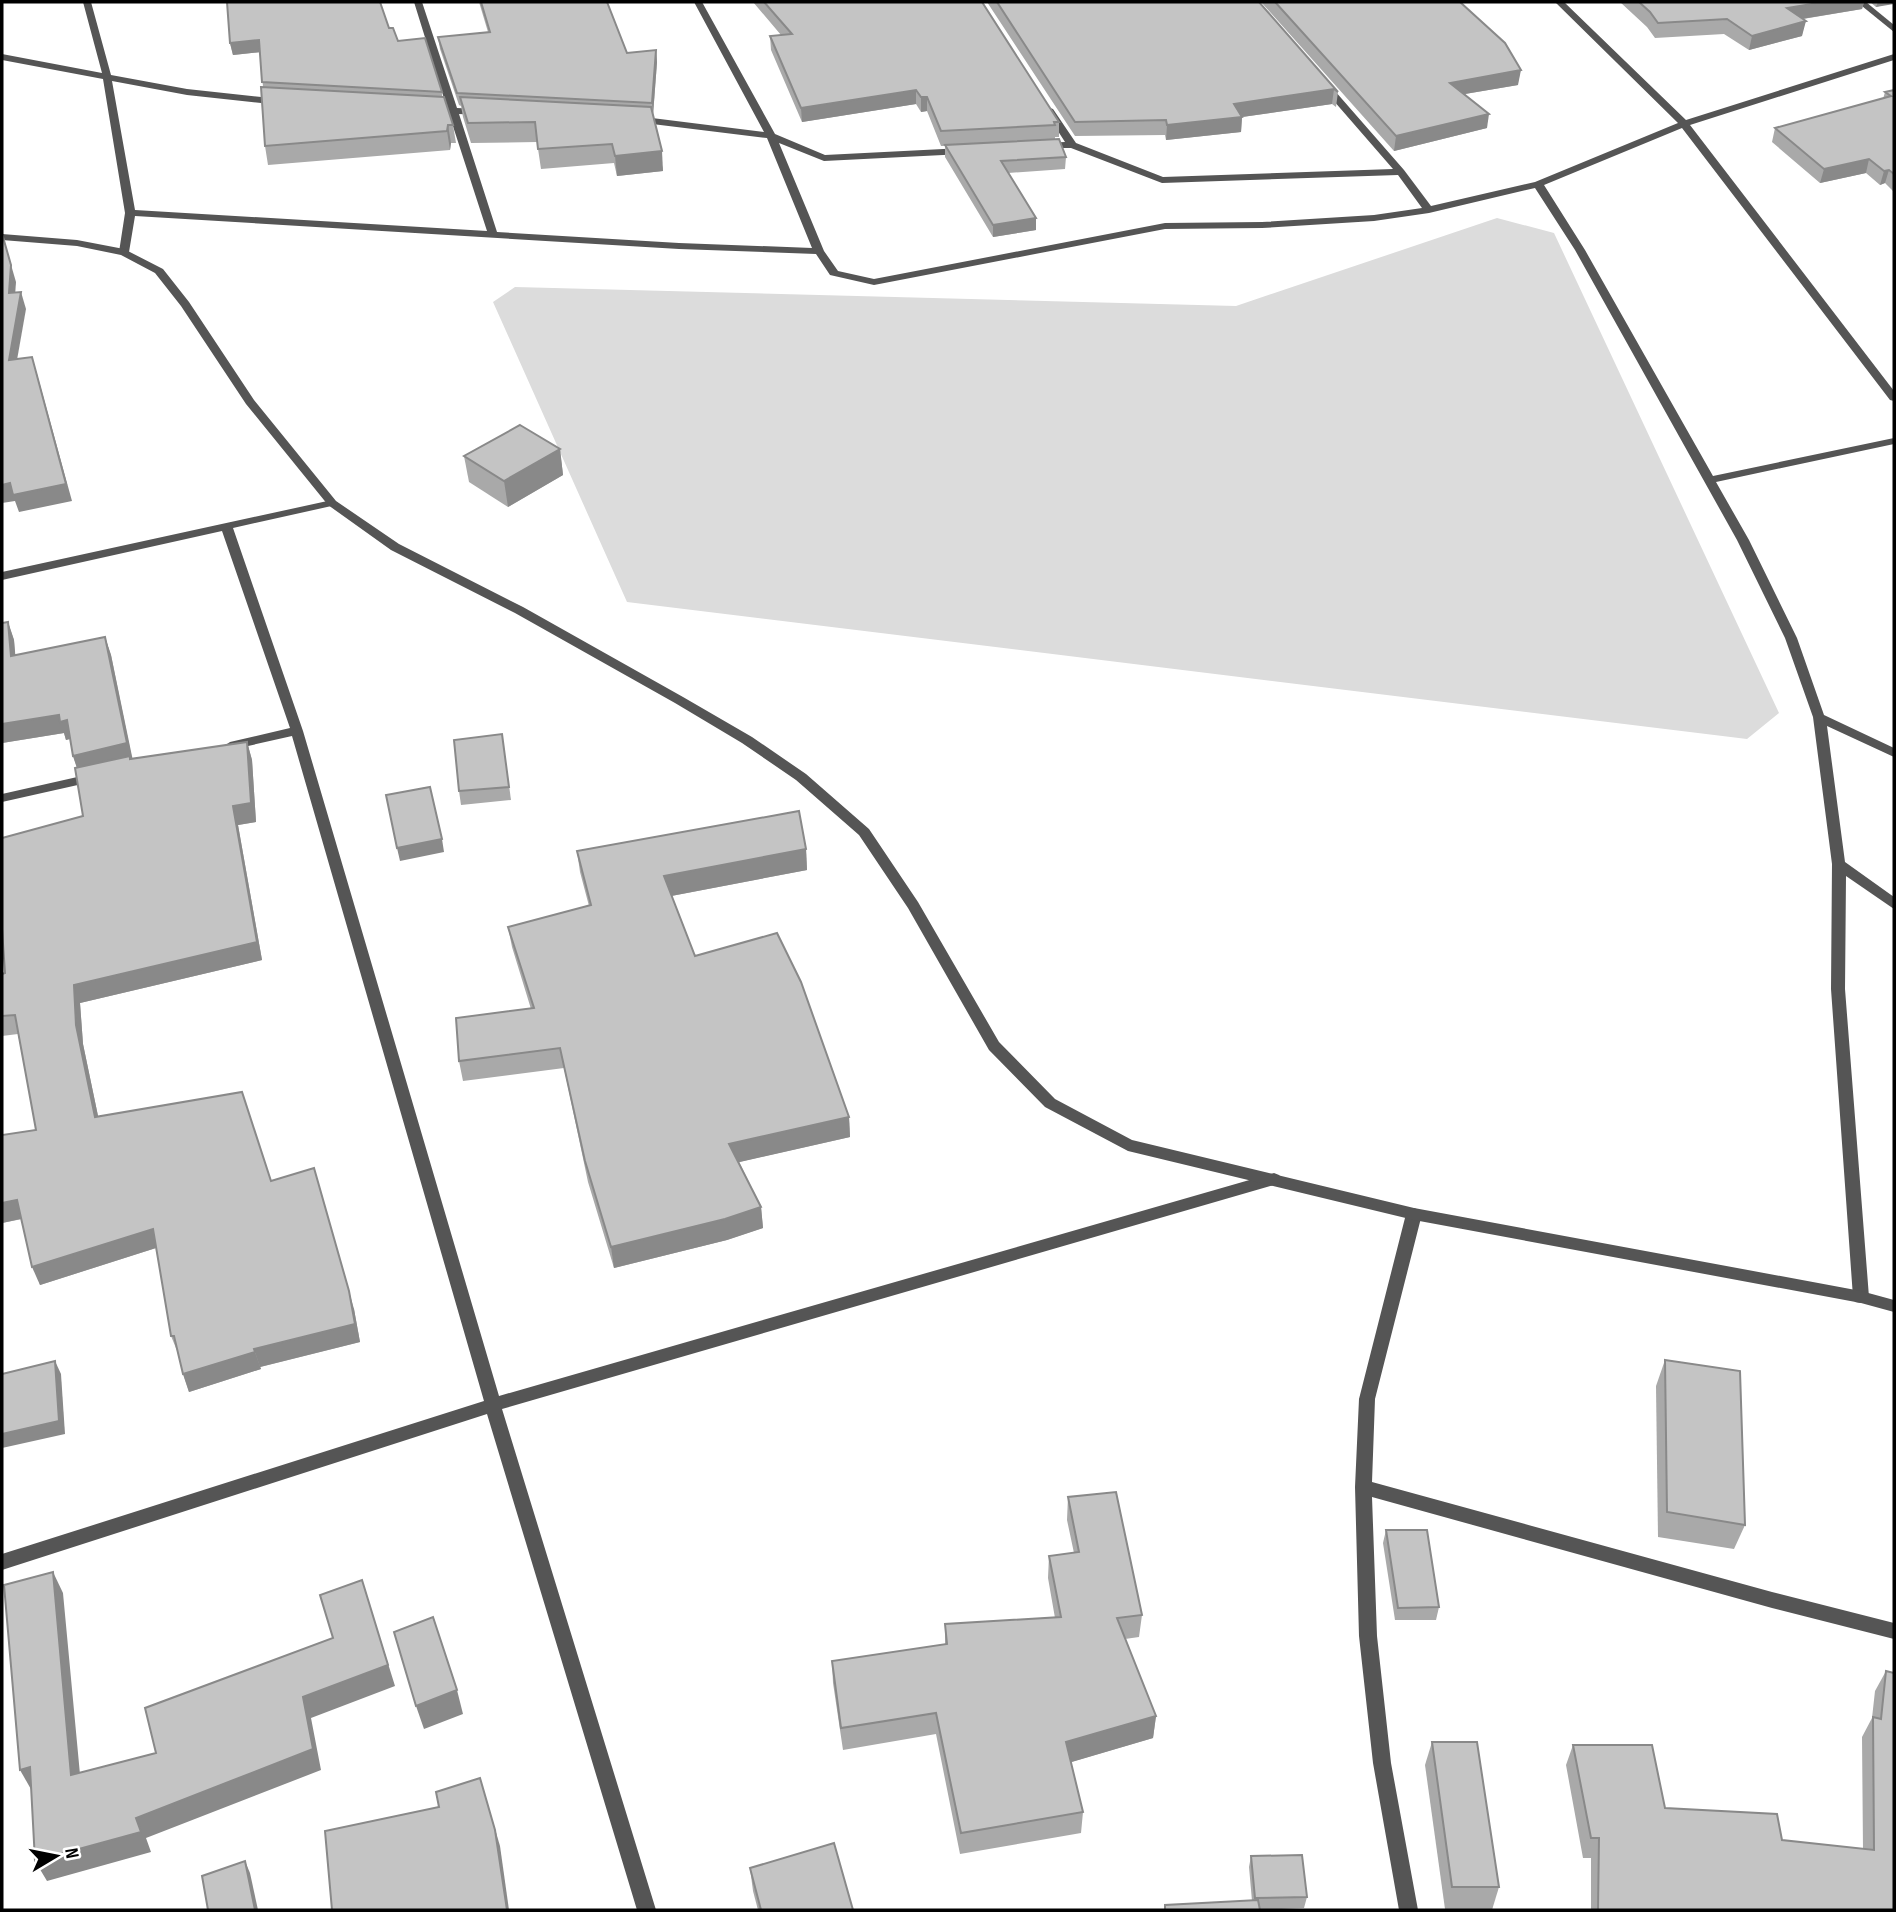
<svg xmlns="http://www.w3.org/2000/svg" width="1896" height="1912" font-family="'Sofia Sans Condensed',sans-serif">
<rect width="100%" height="100%" fill="#fff"/>
<polygon fill="#dcdcdc" points="1497,218 1554,233 1779,713 1747,739 627,602 493,302 515,287 1236,306"/>
<g fill="none" stroke-linecap="round" stroke-linejoin="round">
<g fill="#555" fill-rule="evenodd">
<polygon points="83,2 91,2 111,75 187,89 280,99 285,102 280,105 187,95 112,81 135,210 487,231 449,114 430,113 425,110 430,107 447,108 414,2 422,2 457,108 479,109 484,112 479,115 459,114 497,232 679,243 812,248 767,138 636,122 631,119 636,116 764,132 694,2 702,2 775,134 825,155 963,148 968,151 963,154 824,161 779,143 824,251 838,271 874,279 1165,223 1262,222 1374,215 1422,208 1398,175 1162,183 1071,148 1040,148 1038,146 1043,143 1065,142 1045,111 1050,108 1053,109 1076,143 1163,177 1393,169 1320,85 1328,83 1404,170 1431,206 1535,182 1678,123 1555,2 1564,2 1686,120 1894,54 1894,60 1690,125 1894,391 1894,401 1890,400 1682,128 1544,185 1585,250 1713,476 1894,438 1894,444 1716,482 1749,540 1797,638 1824,715 1894,748 1894,757 1827,726 1845,862 1894,897 1894,909 1846,876 1845,989 1869,1297 1867,1302 1861,1303 1855,1302 1853,1297 1831,989 1832,864 1813,717 1785,638 1737,540 1575,250 1535,188 1429,213 1374,221 1262,228 1165,229 874,285 830,275 816,254 679,249 135,216 129,252 124,255 119,252 125,213 103,79 2,60 2,54 102,73"/>
<polygon points="1857,2 1866,2 1894,25 1894,32"/>
<polygon points="332,500 338,503 336,505 233,528 303,731 499,1396 1274,1173 1279,1175 1282,1179 1279,1183 1274,1185 502,1409 656,1910 637,1910 487,1414 2,1570 2,1554 484,1401 292,736 230,750 224,746 230,742 290,728 222,531 2,580 2,572"/>
<polygon points="95,773 100,774 102,777 100,780 2,802 2,794"/>
<polygon points="1414,1208 1419,1210 1422,1214 1375,1399 1372,1482 1772,1592 1894,1623 1894,1639 1772,1608 1372,1497 1377,1636 1391,1763 1418,1910 1399,1910 1373,1763 1359,1636 1355,1487 1359,1399 1406,1214 1409,1210"/>
</g>
<polygon fill="#555" fill-rule="evenodd" points="2,234 77,240 124,249 163,269 189,302 254,400 336,501 399,544 523,607 683,697 752,737 806,774 869,829 918,902 999,1042 1055,1099 1132,1140 1414,1208 1861,1291 1894,1300 1894,1312 1861,1303 1414,1220 1128,1151 1045,1107 989,1050 908,908 859,835 796,780 742,743 675,703 515,613 391,550 328,505 246,404 181,306 155,273 121,255 77,246 2,240"/>
</g>
<g fill="#a9a9a9">
<polygon points="479,2 607,2 627,53 656,50 657,62 653,115 663,171 617,176 614,163 541,169 537,142 471,143 463,117 461,106 459,105 440,49 438,37 488,32"/>
<polygon points="753,2 982,2 1059,122 1059,137 1055,137 1055,139 1066,157 1065,169 1008,173 1036,218 1036,230 993,237 945,157 945,146 941,146 927,111 921,112 916,104 802,122 771,50 770,36 781,35"/>
<polygon points="987,2 1259,2 1338,92 1336,107 1332,104 1242,117 1241,132 1166,140 1165,135 1075,136"/>
<polygon points="1261,2 1460,2 1518,85 1465,94 1487,128 1394,151"/>
<polygon points="1620,2 1864,2 1862,9 1803,19 1802,36 1749,50 1724,34 1655,38 1647,27"/>
<polygon points="1870,2 1894,2 1876,7"/>
<polygon points="389,28 398,41 442,92 442,97 453,125 456,143 451,143 450,150 268,165 265,146 263,87 260,52 233,55 230,43"/>
<polygon points="1894,90 1894,192 1885,183 1880,185 1866,173 1820,183 1772,142 1775,128 1883,99 1885,92"/>
<polygon points="560,449 563,475 508,507 469,482 464,456"/>
<polygon points="8,622 14,640 15,656 105,637 111,655 132,759 247,742 252,760 256,822 238,825 262,960 80,1003 83,1044 98,1116 271,1181 354,1309 360,1342 260,1367 261,1369 189,1392 183,1374 178,1353 171,1336 156,1248 40,1285 22,1219 2,1223 2,1135 36,1130 18,1034 2,1036 2,974 5,973 83,816 77,768 73,756 70,739 66,740 64,733 2,743 2,623"/>
<polygon points="502,734 511,800 461,805 459,791"/>
<polygon points="806,849 807,870 671,896 695,956 849,1117 850,1137 739,1162 761,1207 763,1228 727,1240 614,1268 588,1182 564,1068 463,1081 459,1061 531,1009 512,947 508,927 589,906 580,872 577,851"/>
<polygon points="1665,1360 1745,1525 1734,1549 1658,1537 1656,1386"/>
<polygon points="1068,1497 1142,1615 1139,1637 1125,1639 1156,1716 1153,1738 1071,1762 1083,1812 1081,1833 960,1854 936,1734 843,1750 833,1683 832,1661 945,1645 945,1624 1055,1618 1048,1578 1049,1556 1074,1553 1067,1520"/>
<polygon points="1386,1530 1439,1607 1436,1620 1395,1620 1383,1543"/>
<polygon points="1886,1671 1894,1910 1591,1910 1591,1858 1583,1858 1566,1765 1573,1745 1665,1808 1782,1840 1863,1849 1862,1737 1872,1718 1875,1691"/>
<polygon points="1432,1742 1499,1887 1492,1910 1445,1909 1425,1765"/>
<polygon points="1251,1856 1307,1897 1304,1908 1260,1910 1164,1910 1165,1905 1252,1901 1249,1867"/>
<polygon points="750,1868 853,1910 758,1910 753,1891"/>
</g>
<g fill="#898989">
<polygon points="1824,2 1864,2 1862,9 1783,22 1787,8"/>
<polygon points="1878,2 1894,2 1894,4 1876,7"/>
<polygon points="1806,21 1802,36 1749,50 1752,36"/>
<polygon points="259,40 262,52 233,55 230,43"/>
<polygon points="656,50 657,62 653,115 652,103"/>
<polygon points="1521,70 1518,85 1447,97 1450,83"/>
<polygon points="1334,89 1332,104 1242,117 1241,132 1166,140 1167,125 1234,104"/>
<polygon points="916,90 916,104 802,122 801,108"/>
<polygon points="921,97 927,97 927,111 921,112"/>
<polygon points="1489,114 1487,128 1394,151 1396,136"/>
<polygon points="448,125 451,143 450,150 447,131"/>
<polygon points="662,151 663,171 617,176 615,156"/>
<polygon points="1869,159 1866,173 1820,183 1824,169"/>
<polygon points="1889,170 1885,183 1880,185 1884,171"/>
<polygon points="1036,218 1036,230 993,237 993,225"/>
<polygon points="3,237 16,282 14,310 9,293"/>
<polygon points="21,292 26,309 14,377 9,360"/>
<polygon points="37,374 72,501 19,512 15,501 2,503 2,485"/>
<polygon points="560,449 563,475 508,507 504,481"/>
<polygon points="8,622 14,640 17,674 11,656"/>
<polygon points="105,637 111,655 133,761 79,774 73,756"/>
<polygon points="59,715 67,720 73,738 66,740 64,733 2,743 2,724"/>
<polygon points="247,742 252,760 256,822 238,825 262,960 80,1003 83,1044 102,1135 95,1117 76,1025 74,985 233,806"/>
<polygon points="442,839 444,852 400,861 397,848"/>
<polygon points="806,849 807,870 666,897 664,876"/>
<polygon points="849,1117 850,1137 731,1164 729,1144"/>
<polygon points="314,1168 354,1309 360,1342 260,1367 254,1349"/>
<polygon points="17,1200 25,1218 2,1223 2,1203"/>
<polygon points="761,1207 763,1228 727,1240 614,1268 611,1247"/>
<polygon points="153,1229 159,1247 40,1285 32,1267"/>
<polygon points="255,1352 261,1369 189,1392 183,1374"/>
<polygon points="55,1361 61,1374 65,1434 2,1448 2,1434"/>
<polygon points="53,1572 63,1593 82,1796 71,1775"/>
<polygon points="362,1580 395,1686 311,1718 321,1770 146,1838 151,1852 47,1881 35,1861 136,1818 303,1697"/>
<polygon points="457,1690 463,1714 424,1729 416,1706"/>
<polygon points="1156,1716 1153,1738 1065,1764 1066,1742"/>
<polygon points="30,1767 32,1791 20,1770"/>
<polygon points="480,1778 500,1846 509,1910 507,1910"/>
<polygon points="245,1861 250,1873 258,1910 254,1910"/>
</g>
<g fill="#c4c4c4" stroke="#898989" stroke-width="2">
<polygon points="227,2 380,2 389,28 393,28 398,41 425,38 442,92 262,82 259,40 230,43"/>
<polygon points="481,2 607,2 627,53 656,50 652,103 457,93 438,37 490,32"/>
<polygon points="764,2 982,2 1059,122 1054,122 1055,125 941,131 927,97 921,97 916,90 801,108 770,36 792,34"/>
<polygon points="997,2 1259,2 1338,92 1334,89 1234,104 1242,117 1167,125 1166,120 1075,122"/>
<polygon points="1275,2 1460,2 1505,43 1521,70 1450,83 1489,114 1396,136"/>
<polygon points="1639,2 1824,2 1787,8 1806,21 1752,36 1727,19 1658,23 1650,12"/>
<polygon points="261,87 444,97 453,125 448,125 447,131 265,146"/>
<polygon points="1894,90 1894,174 1889,170 1884,171 1869,159 1824,169 1775,128 1891,96 1885,92"/>
<polygon points="460,97 651,107 662,151 615,156 612,144 538,149 535,122 468,123"/>
<polygon points="1059,139 1066,157 1001,161 1036,218 993,225 945,145"/>
<polygon points="3,237 11,265 9,293 21,292 9,360 32,357 66,484 13,495 10,483 2,485 2,238"/>
<polygon points="520,425 560,449 504,481 464,456"/>
<polygon points="8,622 11,656 105,637 127,743 73,756 67,720 60,722 59,715 2,724 2,623"/>
<polygon points="502,734 509,787 459,791 454,740"/>
<polygon points="247,742 251,803 233,806 257,942 74,985 76,1025 95,1117 242,1092 271,1181 314,1168 349,1291 355,1324 254,1349 255,1352 183,1374 174,1336 171,1336 153,1229 32,1267 17,1200 2,1203 2,1135 36,1130 15,1015 2,1016 2,974 5,973 2,929 2,838 83,816 75,768 130,756 130,759"/>
<polygon points="430,787 442,839 397,848 386,795"/>
<polygon points="799,811 806,849 664,876 695,956 777,933 801,982 849,1117 729,1144 761,1207 725,1219 611,1247 585,1161 560,1048 459,1061 456,1018 534,1008 508,927 591,905 577,851"/>
<polygon points="1665,1360 1740,1371 1745,1525 1667,1512"/>
<polygon points="55,1361 59,1421 2,1434 2,1374"/>
<polygon points="1116,1492 1142,1615 1117,1618 1156,1716 1066,1742 1083,1812 961,1833 936,1713 841,1728 832,1661 947,1644 945,1624 1061,1617 1049,1556 1079,1552 1068,1497"/>
<polygon points="1386,1530 1427,1530 1439,1607 1398,1608"/>
<polygon points="53,1572 71,1775 156,1753 145,1708 333,1638 320,1595 362,1580 388,1665 303,1697 313,1749 136,1818 141,1832 35,1861 30,1767 20,1770 4,1585"/>
<polygon points="433,1617 457,1690 416,1706 394,1632"/>
<polygon points="1886,1671 1894,1673 1894,1910 1598,1910 1599,1838 1591,1838 1573,1745 1652,1745 1665,1808 1777,1814 1782,1840 1874,1850 1873,1717 1881,1719"/>
<polygon points="1432,1742 1477,1742 1499,1887 1452,1887"/>
<polygon points="480,1778 495,1830 507,1910 332,1910 325,1831 439,1807 436,1792"/>
<polygon points="834,1843 853,1910 761,1910 750,1868"/>
<polygon points="1302,1855 1307,1897 1255,1898 1251,1856"/>
<polygon points="245,1861 255,1910 208,1910 202,1876"/>
<polygon points="1258,1900 1260,1910 1165,1910 1165,1905"/>
</g>
<rect width="1896" height="1912" fill="none" stroke="#000000" stroke-width="7"/>
<g transform="translate(56 1856) rotate(80)" stroke="#ffffff" stroke-width="5" paint-order="stroke">
<path d="M0-5L12 26L0 18L-12 26Z" fill="#000000"/>
<text y="-10" font-size="19" font-weight="bold" text-anchor="middle" fill="#000000">N</text>
</g>
</svg>
